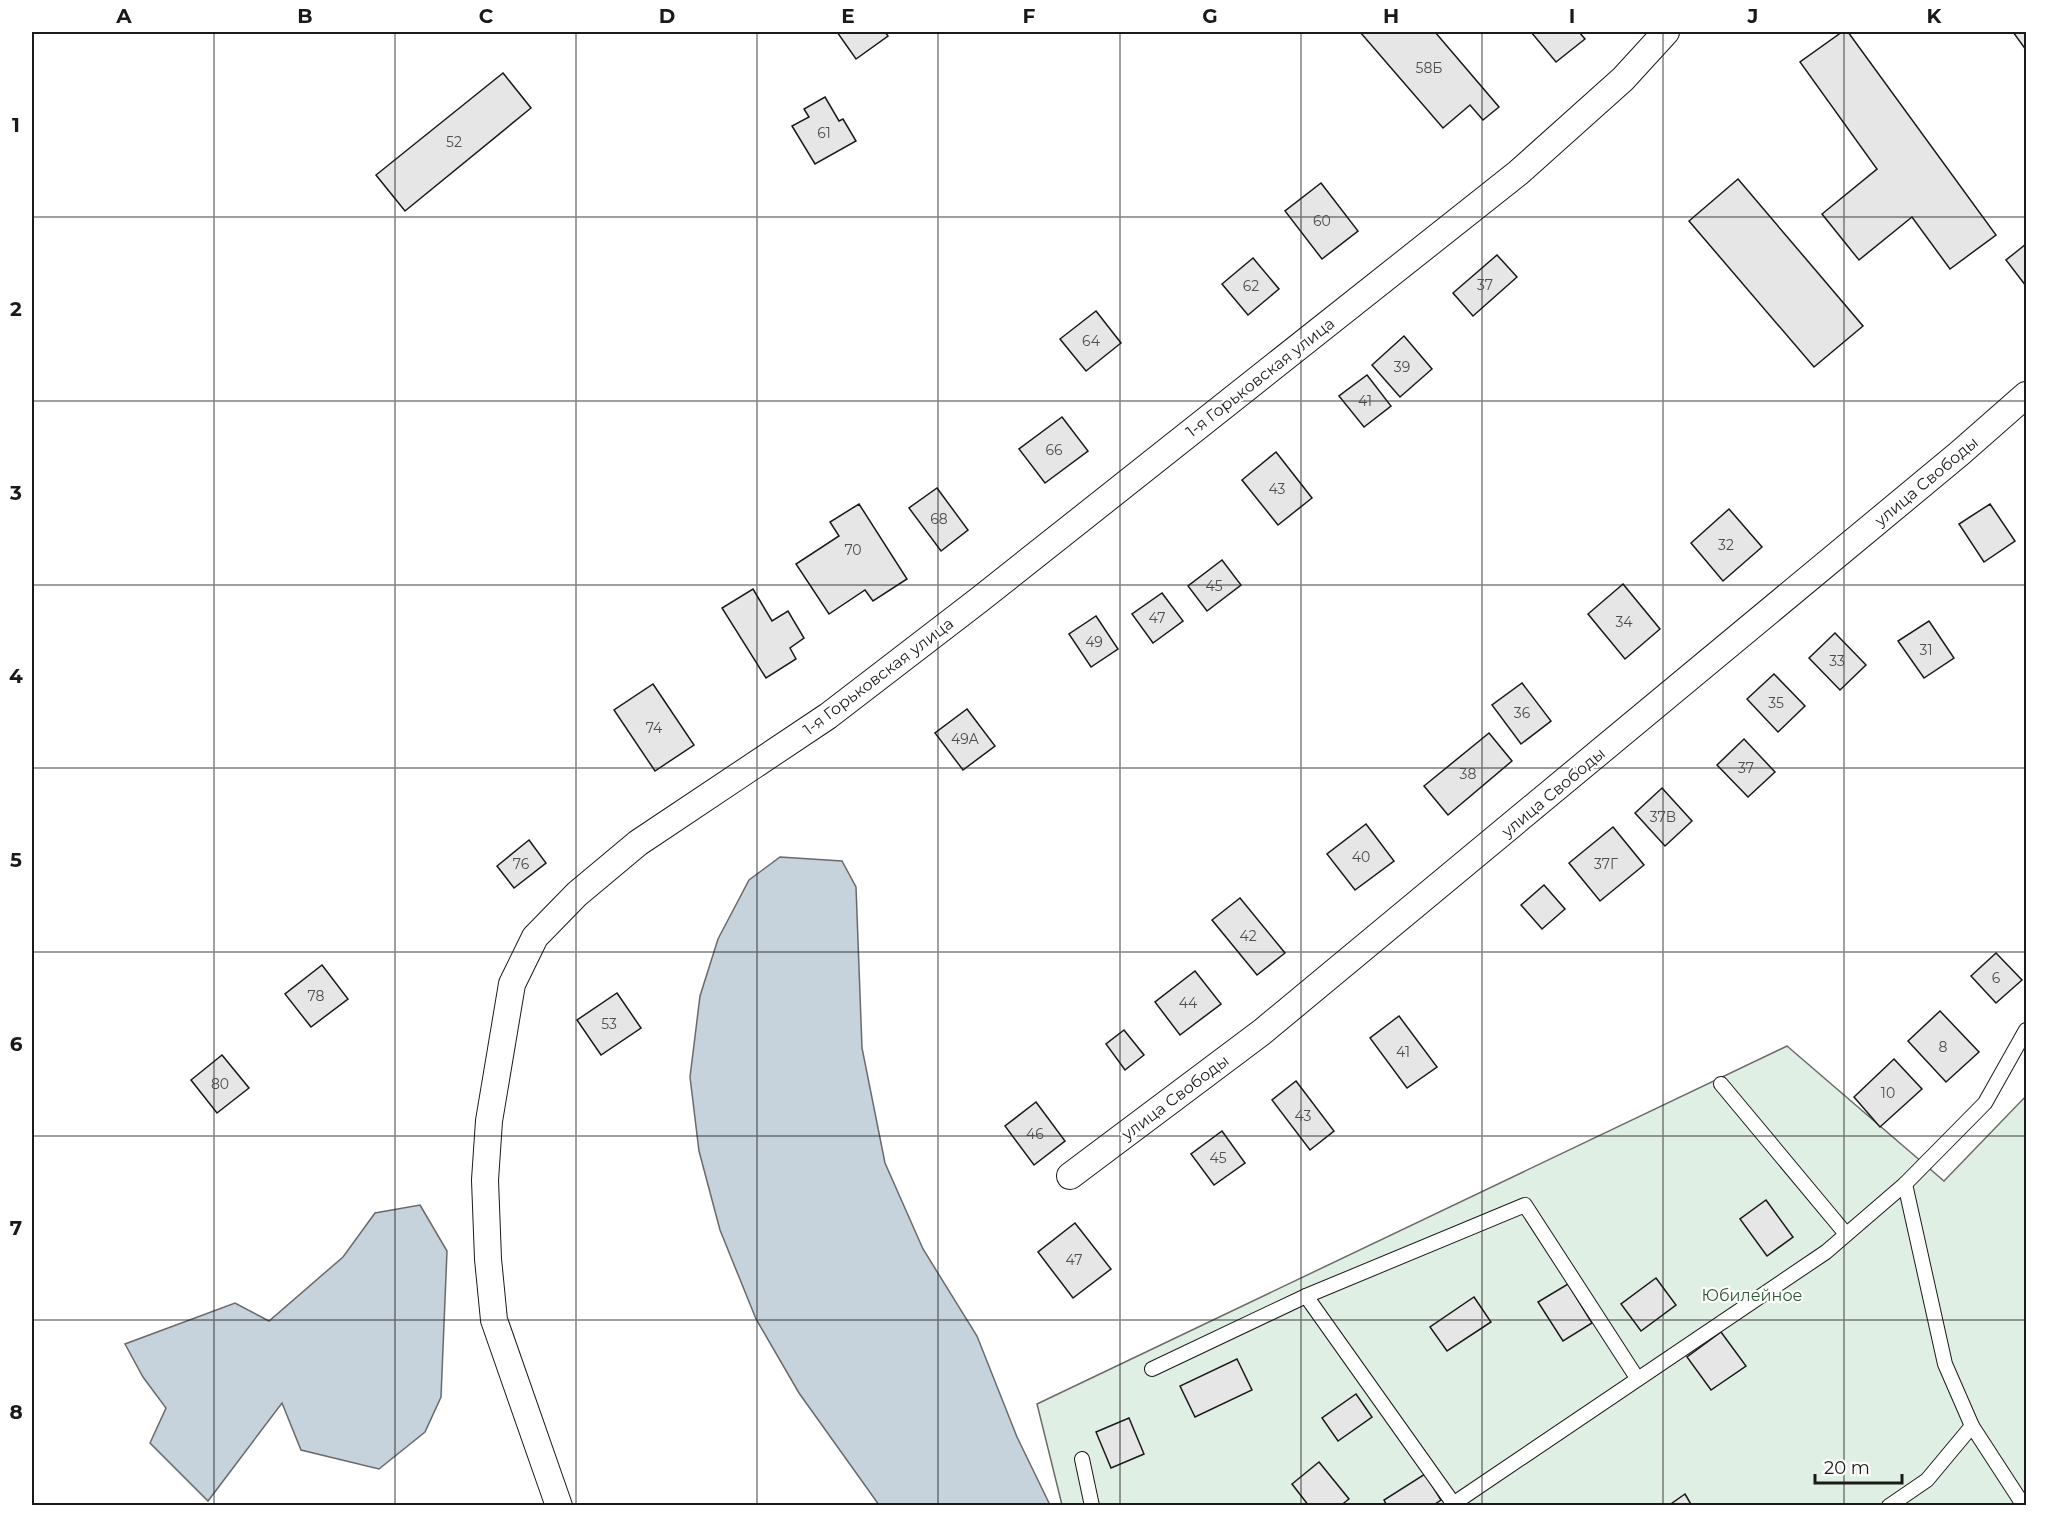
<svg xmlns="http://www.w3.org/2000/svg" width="2058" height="1537" font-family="Montserrat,sans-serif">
<rect width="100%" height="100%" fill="#fff"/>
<polygon fill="#e0efe3" stroke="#6a6a6a" stroke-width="1.5" points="1787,1046 1944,1181 2026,1096 2026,1505 1062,1505 1037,1404"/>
<g fill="#c6d2dc" stroke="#6a6a6a" stroke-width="1.5">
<polygon points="780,857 842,861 856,887 862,1048 885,1163 923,1249 977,1336 1017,1437 1050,1505 879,1505 799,1393 756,1319 720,1230 699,1151 690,1077 700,996 718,939 749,880"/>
<polygon points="420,1205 447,1251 441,1397 425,1432 379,1469 301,1450 282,1403 208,1501 150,1443 166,1408 143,1377 125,1344 235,1303 269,1321 343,1257 375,1213"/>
</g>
<g fill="#e6e6e6" stroke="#1a1a1a" stroke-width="1.5">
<polygon points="837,32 885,32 888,36 856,59"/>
<polygon points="1360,32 1435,32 1499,107 1483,120 1470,105 1443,128"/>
<polygon points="1531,32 1579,32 1585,39 1556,62"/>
<polygon points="1842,32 1848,32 1996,235 1950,269 1912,217 1859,260 1822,214 1877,169 1800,62"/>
<polygon points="2013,32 2026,32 2026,50"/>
<polygon points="503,73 531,108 405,211 376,175"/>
<polygon points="825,97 839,121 843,119 856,141 815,164 792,126 809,117 804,109"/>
<polygon points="1738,179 1863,326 1814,367 1689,221"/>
<polygon points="1321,183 1358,231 1322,259 1285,211"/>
<polygon points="2026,244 2026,286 2006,260"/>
<polygon points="1497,255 1517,277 1473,316 1453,293"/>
<polygon points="1253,258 1279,289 1248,315 1222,284"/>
<polygon points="1096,311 1121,343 1086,371 1060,339"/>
<polygon points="1404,336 1432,369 1400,397 1372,365"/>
<polygon points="1367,375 1391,406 1364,427 1339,396"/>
<polygon points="1062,417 1088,451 1045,483 1019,449"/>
<polygon points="1276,452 1312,498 1278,525 1242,480"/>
<polygon points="937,488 968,530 941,551 909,508"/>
<polygon points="859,504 907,579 873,601 865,590 829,614 796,564 839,536 830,522"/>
<polygon points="1990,504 2015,541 1984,562 1959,524"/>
<polygon points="1729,509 1762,547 1723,581 1691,543"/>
<polygon points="1222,560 1241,585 1207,611 1188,586"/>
<polygon points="1623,584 1660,629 1625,659 1588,614"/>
<polygon points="753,589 772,621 788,611 804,638 790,648 796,659 766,678 722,608"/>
<polygon points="1162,593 1183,621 1153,643 1132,614"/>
<polygon points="1096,616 1118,649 1091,667 1069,634"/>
<polygon points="1929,621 1954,658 1924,678 1898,641"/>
<polygon points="1835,633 1866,665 1840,690 1809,658"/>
<polygon points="1774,674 1805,706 1778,732 1747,699"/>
<polygon points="1522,683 1551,721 1521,744 1492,705"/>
<polygon points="653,684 694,745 655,771 614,710"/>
<polygon points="967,709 995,746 963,770 935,733"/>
<polygon points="1489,733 1512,761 1448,815 1424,786"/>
<polygon points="1744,739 1775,772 1748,797 1717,765"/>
<polygon points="1662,788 1692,821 1665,846 1635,813"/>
<polygon points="1366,824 1394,861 1355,890 1327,854"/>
<polygon points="1613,827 1644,865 1600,901 1569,863"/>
<polygon points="529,840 546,863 514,888 497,866"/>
<polygon points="1544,885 1565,909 1542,929 1521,905"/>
<polygon points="1240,898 1285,953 1257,975 1212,920"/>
<polygon points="1996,953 2022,980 1996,1003 1971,976"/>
<polygon points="322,965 348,999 311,1027 285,994"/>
<polygon points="1195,971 1221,1004 1180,1035 1155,1002"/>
<polygon points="617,993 641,1028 601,1055 577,1020"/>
<polygon points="1940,1011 1979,1052 1946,1082 1908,1041"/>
<polygon points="1399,1016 1437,1067 1407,1088 1370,1038"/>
<polygon points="1124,1030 1144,1055 1125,1070 1106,1044"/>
<polygon points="222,1055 249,1088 217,1113 191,1080"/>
<polygon points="1894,1059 1922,1089 1880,1127 1854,1097"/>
<polygon points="1296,1081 1334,1131 1310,1150 1272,1100"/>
<polygon points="1036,1102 1065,1141 1034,1165 1005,1126"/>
<polygon points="1222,1131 1245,1163 1214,1185 1191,1154"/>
<polygon points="1766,1200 1793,1237 1767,1256 1740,1219"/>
<polygon points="1075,1223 1111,1269 1073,1298 1038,1252"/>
<polygon points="1656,1278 1676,1305 1641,1331 1621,1304"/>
<polygon points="1568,1284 1592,1323 1563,1341 1538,1302"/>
<polygon points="1474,1297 1491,1322 1447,1351 1430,1327"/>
<polygon points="1721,1332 1746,1366 1711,1390 1687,1357"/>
<polygon points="1237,1359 1252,1390 1195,1417 1180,1386"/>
<polygon points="1356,1394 1372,1417 1338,1441 1322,1418"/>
<polygon points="1129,1418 1144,1454 1111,1468 1096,1432"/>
<polygon points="1319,1462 1349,1499 1340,1506 1309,1506 1292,1484"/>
<polygon points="1425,1474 1441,1500 1432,1506 1387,1506 1384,1500"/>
<polygon points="1685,1494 1692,1506 1668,1506"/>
</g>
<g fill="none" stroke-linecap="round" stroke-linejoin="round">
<defs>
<g id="lane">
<polyline points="1721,1084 1846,1234"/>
<polyline points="1306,1296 1453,1503"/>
<polyline points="1152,1369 1306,1296 1525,1205 1637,1378"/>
<polyline points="1972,1426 2024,1506"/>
<polyline points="1082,1459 1092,1506"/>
<polyline points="1450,1506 1826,1252 1905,1184 1985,1103 2026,1030"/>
<polyline points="1889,1506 1927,1480 1972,1426 1945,1364 1905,1184"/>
</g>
<g id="street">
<polyline points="1070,1176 1262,1032 1960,453 2026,395"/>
<polyline points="559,1506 494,1320 488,1259 485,1180 489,1121 512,984 535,937 577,894 638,843 828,716 979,600 1518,173 1623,79 1666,32"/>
</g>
</defs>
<use href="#lane" stroke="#1a1a1a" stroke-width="16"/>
<use href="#street" stroke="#1a1a1a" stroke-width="28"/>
<use href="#lane" stroke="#fff" stroke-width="14"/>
<use href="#street" stroke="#fff" stroke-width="26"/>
</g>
<path fill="none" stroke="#1a1a1a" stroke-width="1.5" stroke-opacity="0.55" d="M214 32V1506M395 32V1506M576 32V1506M757 32V1506M938 32V1506M1120 32V1506M1301 32V1506M1482 32V1506M1663 32V1506M1844 32V1506M32 217H2026M32 401H2026M32 585H2026M32 768H2026M32 952H2026M32 1136H2026M32 1320H2026"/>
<g text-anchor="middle" stroke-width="4.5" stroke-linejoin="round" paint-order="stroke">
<g font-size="14" fill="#4d4d4d">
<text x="1429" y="73">58Б</text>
<text x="824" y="138">61</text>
<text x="454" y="147">52</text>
<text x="1322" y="226">60</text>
<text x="1485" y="290">37</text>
<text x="1251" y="291">62</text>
<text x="1091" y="346">64</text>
<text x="1402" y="372">39</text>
<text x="1365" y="406">41</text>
<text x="1054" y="455">66</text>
<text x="1277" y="494">43</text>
<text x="939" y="524">68</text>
<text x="1726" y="550">32</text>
<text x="853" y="555">70</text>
<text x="1214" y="591">45</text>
<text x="1157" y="623">47</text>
<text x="1624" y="627">34</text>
<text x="1094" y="647">49</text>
<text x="1926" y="655">31</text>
<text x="1837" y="666">33</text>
<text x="1776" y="708">35</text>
<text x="1522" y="718">36</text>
<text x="654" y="733">74</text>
<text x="965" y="744">49А</text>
<text x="1746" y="773">37</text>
<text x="1468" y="779">38</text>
<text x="1663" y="822">37В</text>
<text x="1361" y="862">40</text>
<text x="521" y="869">76</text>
<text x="1606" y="869">37Г</text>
<text x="1248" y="941">42</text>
<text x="1996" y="983">6</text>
<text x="316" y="1001">78</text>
<text x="1188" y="1008">44</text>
<text x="609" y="1029">53</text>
<text x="1943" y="1052">8</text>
<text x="1403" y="1057">41</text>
<text x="220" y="1089">80</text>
<text x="1888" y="1098">10</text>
<text x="1303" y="1121">43</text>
<text x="1035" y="1139">46</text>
<text x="1218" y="1163">45</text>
<text x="1074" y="1265">47</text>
</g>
<g font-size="16" fill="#1a1a1a" stroke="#fff">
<text transform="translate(1260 377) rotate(-38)" y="6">1-я Горьковская улица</text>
<text transform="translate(1926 481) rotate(-40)" y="6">улица Свободы</text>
<text transform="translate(878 676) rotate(-37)" y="6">1-я Горьковская улица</text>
<text transform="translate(1553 792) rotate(-40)" y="6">улица Свободы</text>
<text transform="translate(1175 1097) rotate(-37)" y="6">улица Свободы</text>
</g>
<g font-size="16" fill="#2b5a34" stroke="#fff">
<text x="1752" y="1301">Юбилейное</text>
</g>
</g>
<rect width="2058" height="1537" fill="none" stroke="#ffffff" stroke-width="66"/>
<path d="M1815 1474v9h87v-9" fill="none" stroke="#1a1a1a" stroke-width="3"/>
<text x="1824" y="1474" font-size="18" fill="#1a1a1a" stroke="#ffffff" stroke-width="4.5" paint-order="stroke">20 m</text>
<rect x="33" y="33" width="1992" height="1471" fill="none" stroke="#1a1a1a" stroke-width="2"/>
<g font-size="20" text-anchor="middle" font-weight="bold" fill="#1a1a1a">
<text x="124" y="23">A</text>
<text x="305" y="23">B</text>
<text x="486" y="23">C</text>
<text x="667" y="23">D</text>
<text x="848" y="23">E</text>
<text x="1029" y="23">F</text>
<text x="1210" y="23">G</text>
<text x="1391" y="23">H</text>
<text x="1572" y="23">I</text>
<text x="1753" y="23">J</text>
<text x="1934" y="23">K</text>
<text x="16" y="132">1</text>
<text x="16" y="316">2</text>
<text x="16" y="500">3</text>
<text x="16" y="683">4</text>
<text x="16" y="867">5</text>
<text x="16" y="1051">6</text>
<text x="16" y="1235">7</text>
<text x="16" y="1419">8</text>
</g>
</svg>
